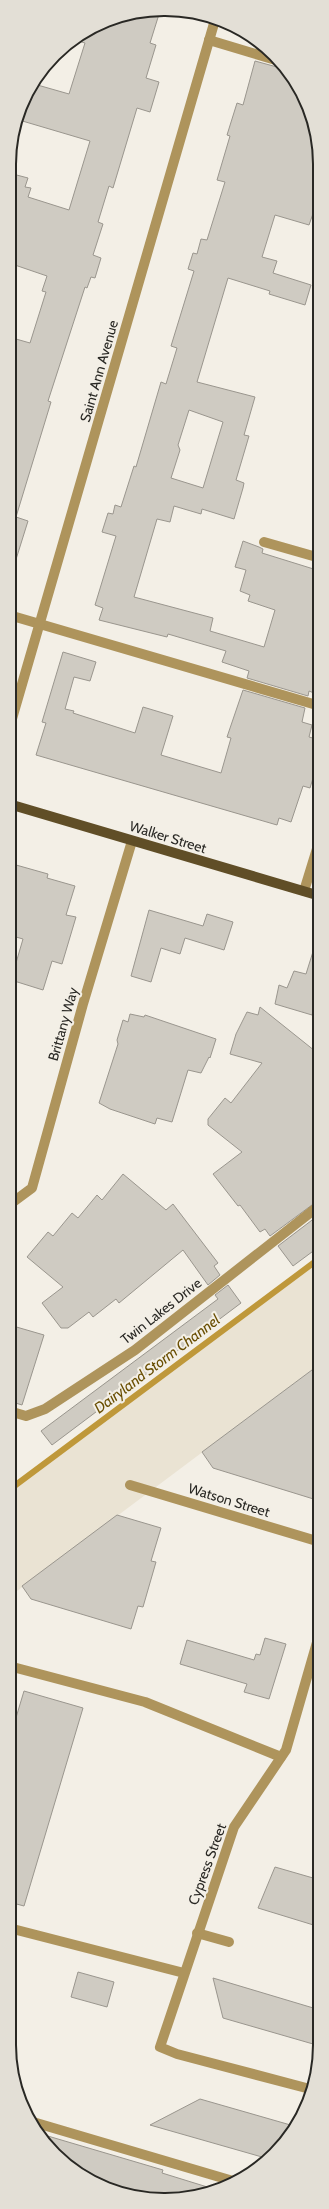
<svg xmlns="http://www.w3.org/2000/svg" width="329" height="2209" font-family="Cabin,sans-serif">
<rect width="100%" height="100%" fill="#f3efe6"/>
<polygon fill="#eae3d3" points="320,1261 320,1364 9,1597 9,1493"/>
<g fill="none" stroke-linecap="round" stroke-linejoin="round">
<polyline stroke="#bf983a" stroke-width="6" points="9,1490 320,1258"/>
</g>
<g fill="#cfcbc2" stroke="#9a968e" fill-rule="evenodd">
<polygon points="160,11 150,43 156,45 146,78 159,82 150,112 137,108 113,188 109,186 98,222 103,224 93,255 101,258 95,278 91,277 87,288 85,287 48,401 51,402 16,517 28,521 13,569 9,568 9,337 30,343 46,292 42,291 47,276 9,263 9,173 28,178 25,187 31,188 28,197 69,210 90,141 19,120 28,92 34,84 69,94 85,43 75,40 115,17"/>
<path d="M255 61 277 67 283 66 304 96 320 154V209L315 208 309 225 275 215 262 257 277 261 273 273 311 285 305 305 269 294 270 291 228 278 197 382 255 397 244 435 249 436 236 480 244 483 243 488 234 519 202 509 201 514 174 506 170 522 157 519 134 597 213 618 210 631 264 647 275 610 248 601 250 595 240 591 246 570 235 567 243 541 259 547 263 549 262 553 320 571V674L314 693 309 691 308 696 247 678 249 671 222 662 226 651 168 634 167 637 99 620 103 608 95 605 116 536 102 532 108 513 113 514 115 505 121 507 134 466 136 467 161 382 166 384 177 348 171 346 194 271 188 269 193 253 197 254 201 239 207 240 225 182 217 180 230 136 227 135 237 103 243 105ZM189 410 223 422 203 488 171 478 180 450 178 445Z"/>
<polygon points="63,652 96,662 90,681 74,677 65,709 74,711 73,713 135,733 143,707 173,716 161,755 221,773 231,738 227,737 243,690 305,708 302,722 312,725 309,737 320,740 320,755 310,788 303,786 291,822 279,818 277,825 36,755 46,723 42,722"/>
<polygon points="9,863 48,874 47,878 75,886 66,915 76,917 62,964 52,961 43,990 11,980 23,939 9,935"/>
<polygon points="149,910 203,926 207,914 233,922 224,950 185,938 180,954 161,948 151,982 131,976"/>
<polygon points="316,942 320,942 320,999 317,998 312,1015 275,1004 279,985 287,988 294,971 306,974"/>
<polygon points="260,1007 320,1055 320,1199 270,1236 265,1229 260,1232 240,1205 238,1206 213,1174 242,1152 208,1125 208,1119 225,1098 231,1103 262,1063 230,1054 236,1034 247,1012 258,1015"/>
<polygon points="130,1014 144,1017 145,1015 216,1039 210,1058 209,1057 201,1073 188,1070 172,1122 157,1118 155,1124 110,1109 99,1103 118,1044 117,1040 123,1020 128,1022"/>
<polygon points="123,1174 166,1210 173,1204 218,1263 214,1266 220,1275 208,1285 183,1250 119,1303 116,1299 93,1317 89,1312 68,1328 61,1328 42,1303 63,1287 27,1257 48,1232 53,1236 72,1213 78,1218 97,1195 102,1200"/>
<polygon points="320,1214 320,1246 293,1266 278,1246"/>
<polygon points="228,1285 241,1303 52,1445 41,1431 218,1299 215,1295"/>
<polygon points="13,1326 44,1335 22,1405 9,1401 9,1340"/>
<polygon points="320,1364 320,1501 213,1468 202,1452"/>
<polygon points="117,1515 161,1528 151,1561 156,1562 143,1607 138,1606 131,1629 31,1599 22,1586"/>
<polygon points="265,1638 286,1644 269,1699 244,1692 247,1684 180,1664 187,1640 254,1660 256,1654 260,1655"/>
<polygon points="24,1691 83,1708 24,1906 9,1902 9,1741"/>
<polygon points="275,1867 320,1880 320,1927 258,1908"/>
<polygon points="78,1972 114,1982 107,2007 71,1997"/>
<polygon points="213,1978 320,2010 320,2046 223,2018"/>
<polygon points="200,2099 294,2126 269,2159 150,2125"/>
<polygon points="41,2134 163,2170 162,2173 217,2190 155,2200 105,2188 54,2154"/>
</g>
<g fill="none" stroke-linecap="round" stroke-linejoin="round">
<g stroke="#ae945c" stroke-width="10">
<polyline points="209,40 279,61"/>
<polyline points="264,542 320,558"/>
<polyline points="9,615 320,706"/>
<polyline points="9,729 215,20"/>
<polyline points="304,891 320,839"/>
<polyline points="9,1205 32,1188 83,1004 132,841"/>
<polyline points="9,1411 26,1416 45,1409 135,1350 320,1205"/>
<polyline points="130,1485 320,1542"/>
<polyline points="9,1666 145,1702 281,1757"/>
<polyline points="9,1928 184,1973"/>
<polyline points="197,1933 229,1942"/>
<polyline points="310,2089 177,2054 160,2047 234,1827 286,1750 320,1632"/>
<polyline points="33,2122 233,2181"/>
</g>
<polyline stroke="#604e27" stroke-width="10" points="9,804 320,896"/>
</g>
<g text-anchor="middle" stroke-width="4" stroke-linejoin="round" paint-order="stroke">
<g font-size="14" fill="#292824" stroke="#f3efe6">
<text transform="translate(99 371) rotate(-74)" y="5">Saint Ann Avenue</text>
<text transform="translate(168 837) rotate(17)" y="5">Walker Street</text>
<text transform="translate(63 1024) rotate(-74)" y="5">Brittany Way</text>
<text transform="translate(161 1311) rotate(-38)" y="5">Twin Lakes Drive</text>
<text transform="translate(229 1500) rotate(17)" y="5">Watson Street</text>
<text transform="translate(207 1864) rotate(-70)" y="5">Cypress Street</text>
</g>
<g font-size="15" font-style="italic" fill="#694e02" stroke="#f3efe6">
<text transform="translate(157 1364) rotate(-37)" y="5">Dairyland Storm Channel</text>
</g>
</g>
<path d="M0 0H329V2209H0ZM164 16H165A148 148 0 0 1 313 164V2045A148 148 0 0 1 165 2193H164A148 148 0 0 1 16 2045V164A148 148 0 0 1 164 16Z" fill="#e3dfd6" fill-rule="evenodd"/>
<path fill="none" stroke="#292824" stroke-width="2" d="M164 16H165A148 148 0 0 1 313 164V2045A148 148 0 0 1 165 2193H164A148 148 0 0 1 16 2045V164A148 148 0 0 1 164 16Z"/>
</svg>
